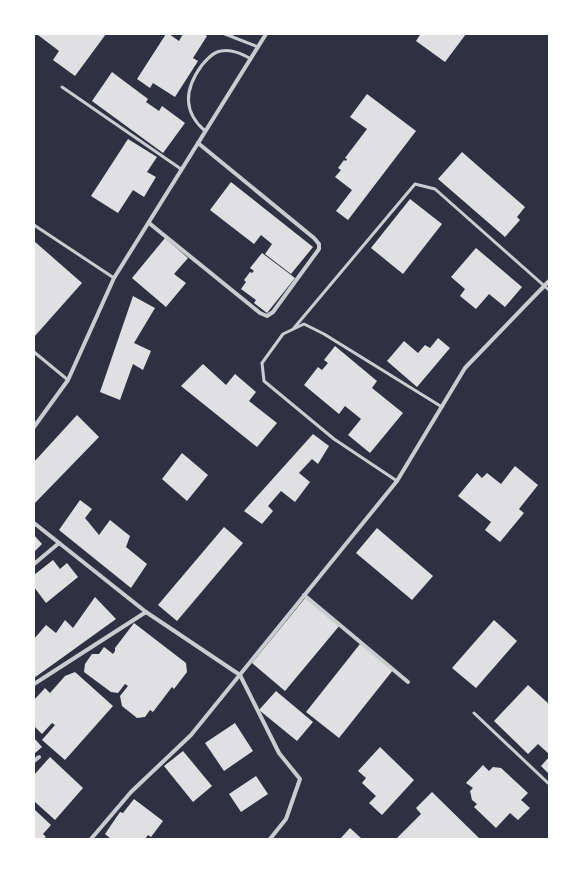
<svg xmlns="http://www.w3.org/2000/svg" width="583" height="873" font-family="Overpass,sans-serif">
<rect width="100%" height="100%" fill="#2d3142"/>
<g fill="#e0e0e3">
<polygon points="39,34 106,34 75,76 53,60 59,51 38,35"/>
<polygon points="166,34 169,34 179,41 183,34 204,34 207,36 193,58 198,61 175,97 153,83 150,88 137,79"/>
<polygon points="419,34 466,34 445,62 416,41 420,35"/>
<polygon points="112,72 148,99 146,102 159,111 162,106 185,123 163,153 92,101"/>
<polygon points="367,94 416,131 348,220 336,211 352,190 335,177 341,170 338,168 344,160 346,161 347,159 345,158 367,129 350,117"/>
<polygon points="128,139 157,157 147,172 156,177 144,197 133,190 118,213 91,196"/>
<polygon points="462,152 525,207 517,217 520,220 505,237 438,179"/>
<polygon points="231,182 313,247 291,274 265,254 272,244 261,235 254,244 210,210"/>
<polygon points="410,199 442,224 403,274 371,248"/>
<polygon points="165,238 188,258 174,274 186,283 166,307 132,278"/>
<polygon points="34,241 82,283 34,337"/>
<polygon points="476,248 522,287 505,307 489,294 476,309 460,296 465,289 451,277"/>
<polygon points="262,253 295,278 267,313 254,303 256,300 241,289 246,282 244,280 250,272 252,273 254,271 250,268"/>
<polygon points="133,296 155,308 134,343 151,351 143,370 133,364 120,400 100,392"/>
<polygon points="438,338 450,348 417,387 387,361 404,341 418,353 425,345 430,348"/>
<polygon points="335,346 377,381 372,388 403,413 370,453 348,435 361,419 345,406 339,414 304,385 318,367 322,370 328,363 324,360"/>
<polygon points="203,364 226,385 235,374 256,392 249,401 277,423 257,447 181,386"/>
<polygon points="77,415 99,437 34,504 34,462"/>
<polygon points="313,434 329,446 318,464 312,459 299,473 310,482 295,502 281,491 268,506 273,511 262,524 244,511"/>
<polygon points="182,453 208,475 187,501 162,479"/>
<polygon points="515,466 538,485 519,509 524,513 500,542 485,530 491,522 458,496 477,473 482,478 487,473 501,484"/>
<polygon points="80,500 92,509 85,518 99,535 110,520 130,536 126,547 147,564 131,588 59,530"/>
<polygon points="224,527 243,543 177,621 158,605"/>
<polygon points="377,528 433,576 412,600 356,553"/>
<polygon points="34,535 42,544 34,552"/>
<polygon points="53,560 60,569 67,563 78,577 46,603 34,587 34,575"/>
<polygon points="95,597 116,619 34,678 34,639 46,625 56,633 65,620 73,628"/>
<polygon points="306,597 340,625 285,691 252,663"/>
<polygon points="494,620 517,641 476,688 452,668"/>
<polygon points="134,623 186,663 187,672 174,689 172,687 153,712 150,710 145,717 137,718 122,706 120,696 128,686 125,684 118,693 111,692 84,672 85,664 92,654 99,654 104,647 113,654 115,651 115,648"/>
<polygon points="360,644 393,670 339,738 306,712"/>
<polygon points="75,672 113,706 65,760 42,740 55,725 52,723 42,734 34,726 34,700 45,688 50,693 65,676"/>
<polygon points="528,685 549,704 549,754 538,744 528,754 494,721"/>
<polygon points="276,691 313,722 297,741 259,710"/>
<polygon points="235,723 253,751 224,771 205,743"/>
<polygon points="34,738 42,747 34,754"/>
<polygon points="380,747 414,780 382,815 369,803 376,796 362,783 366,778 358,771"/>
<polygon points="183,751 212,786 193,802 164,766"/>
<polygon points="50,757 83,788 55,820 34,801 34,775"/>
<polygon points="549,757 549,774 541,766"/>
<polygon points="483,765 489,771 493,767 501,768 528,793 521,800 530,808 518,820 510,813 496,828 474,807 477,804 472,800 470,791 473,788 466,783"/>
<polygon points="256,776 268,794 241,812 229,794"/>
<polygon points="432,792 480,839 396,839 421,814 416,808"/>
<polygon points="134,799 163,821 151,837 148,835 145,839 111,839 105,834 120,812 123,813"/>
<polygon points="34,809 51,825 43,834 46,837 44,839 34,839"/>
<polygon points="350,828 362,839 340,839"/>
</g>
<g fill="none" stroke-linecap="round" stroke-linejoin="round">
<g stroke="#caccd0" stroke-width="3">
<polyline points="225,34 258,47"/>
<polyline points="62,87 181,169"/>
<path d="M205 131C182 111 185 88 202 65 207 59 213 52 221 51 232 49 242 54 251 59"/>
<polyline points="34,225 114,278"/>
<polyline points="294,328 415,184 435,189 549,290"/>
<polyline points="34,352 68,380"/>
<polyline points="397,481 334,439 264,381 262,363 283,334 304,324 324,334 442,407"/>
<polyline points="474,713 549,784"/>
</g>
<g stroke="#caccd0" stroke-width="4">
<polyline points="149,223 260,313 267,316 273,312 319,249 319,244 314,238 198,143"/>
<polyline points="34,427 68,380 114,278 266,34"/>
<polyline points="34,523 146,612 240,675 279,753 300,779 286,819 270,839"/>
<polyline points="34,564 59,543"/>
<polyline points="304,595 408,682"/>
<polyline points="34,684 146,612"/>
<polyline points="34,761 39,757"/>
<polyline points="91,839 131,792 191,735 397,481 465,368 549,281"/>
</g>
</g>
<rect width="583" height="873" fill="none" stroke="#ffffff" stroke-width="70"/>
</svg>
